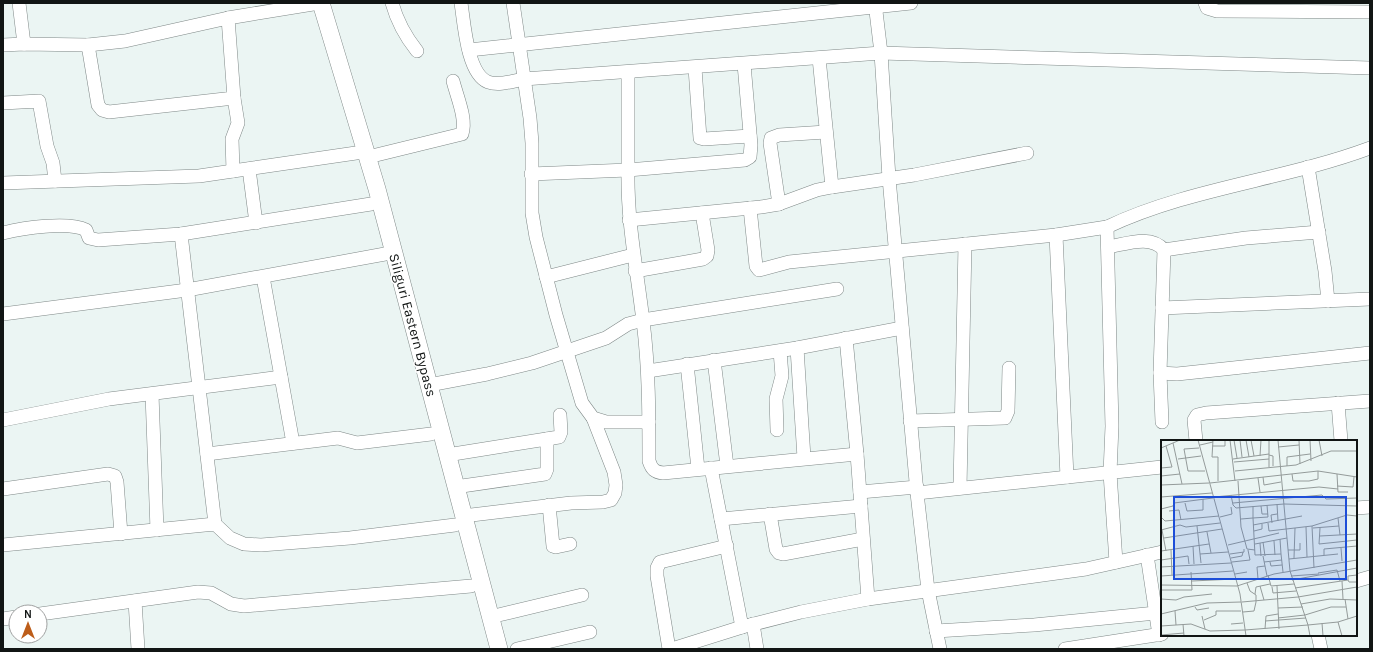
<svg xmlns="http://www.w3.org/2000/svg" width="1373" height="652" font-family="Karla,sans-serif">
<rect width="100%" height="100%" fill="#ebf5f3"/>
<g fill="none" stroke-linecap="round" stroke-linejoin="round">
<defs>
<g id="minor">
<polyline points="19,3 24,44"/>
<path d="M392 3C397 21 405 36 417 51"/>
<path d="M461 3C464 22 467 74 488 82 499 86 513 81 524 79L881 53 1370 68"/>
<polyline points="513,3 530,118 532,143 532,213 536,237 556,315 582,403 593,418 606,422 649,422"/>
<polyline points="875,3 881,53 889,178 917,493 928,590 940,649"/>
<polyline points="1205,3 1207,8 1217,11 1370,12"/>
<polyline points="3,45 24,44 88,45 125,41 228,18 313,4"/>
<polyline points="88,45 98,105 102,110 109,112 234,98 228,18"/>
<polyline points="469,50 911,3"/>
<polyline points="819,58 832,187"/>
<path d="M744 64 751 145 750 157 745 160 628 170C627 222 637 270 643 321 649 368 649 414 649 461 652 470 655 472 663 473L857 454 868 599"/>
<polyline points="695,68 700,138 704,139 750,136"/>
<polyline points="3,103 39,101 47,146 53,163 55,181"/>
<path d="M368 157 462 134C467 119 457 97 453 81"/>
<polyline points="1308,167 1325,271 1328,301"/>
<polyline points="249,169 256,223"/>
<polyline points="233,171 232,139 238,123 234,98"/>
<polyline points="531,174 628,170 628,73"/>
<polyline points="3,183 199,176 356,153"/>
<polyline points="779,204 770,143 771,138 779,135 826,132"/>
<polyline points="750,208 756,266 759,270 789,262 1056,235 1107,227 1112,426 1110,473 1116,562"/>
<polyline points="629,220 761,207 779,204 817,190 832,187 914,175 1027,153"/>
<path d="M1107 227C1189 188 1284 180 1370 148"/>
<path d="M3 233C23 228 68 221 86 230L89 238 98 240 181 234 371 204"/>
<polyline points="181,234 215,524"/>
<polyline points="1056,235 1067,477"/>
<path d="M1108 247C1126 244 1151 234 1164 250L1246 238 1319 232"/>
<polyline points="1164,250 1160,373 1177,374 1224,369 1370,353"/>
<polyline points="635,271 703,259 707,256 708,250 702,213"/>
<polyline points="263,277 293,443"/>
<polyline points="546,277 633,255"/>
<polyline points="1162,308 1370,299"/>
<polyline points="3,314 187,290 385,254"/>
<polyline points="846,338 857,454"/>
<polyline points="797,348 804,458"/>
<polyline points="714,360 727,466"/>
<polyline points="687,364 698,469"/>
<polyline points="648,371 797,348 902,328"/>
<polyline points="1160,373 1162,422"/>
<polyline points="429,385 487,374 532,363 606,338 628,324 643,320 837,289"/>
<polyline points="152,394 157,530"/>
<polyline points="1338,403 1341,441"/>
<polyline points="3,420 109,399 281,377"/>
<polyline points="910,421 1005,418 1008,411 1009,368"/>
<polyline points="777,430 776,399 782,376 780,351"/>
<polyline points="1196,441 1194,420 1197,415 1206,413 1370,401"/>
<polyline points="207,454 338,438 357,443 431,434"/>
<polyline points="447,455 559,437 561,432 560,415"/>
<polyline points="711,468 742,627"/>
<polyline points="455,487 545,474 547,469 547,439"/>
<polyline points="960,488 965,244"/>
<polyline points="3,489 108,474 115,476 117,482 121,534"/>
<polyline points="860,492 917,487"/>
<polyline points="917,493 1162,467"/>
<polyline points="549,505 553,546 556,547 570,544"/>
<polyline points="1356,508 1370,507"/>
<polyline points="770,514 776,549 779,553 783,554 863,539"/>
<polyline points="463,516 571,503 603,502 611,500 615,493 616,485 614,472 593,418"/>
<polyline points="721,519 861,506"/>
<polyline points="3,545 215,524 230,538 244,544 261,545 350,538 455,525"/>
<polyline points="1147,555 1159,635"/>
<polyline points="1356,581 1370,577"/>
<polyline points="135,601 138,649"/>
<polyline points="40,614 198,592 211,593 231,604 244,606 471,586"/>
<polyline points="490,617 582,595"/>
<polyline points="3,619 16,617"/>
<polyline points="753,624 757,649"/>
<polyline points="936,631 1034,625 1156,613"/>
<polyline points="1318,635 1321,649"/>
<polyline points="517,649 590,632"/>
<polyline points="669,649 657,576 657,568 660,562 727,546"/>
<polyline points="672,649 742,627 801,612 868,599 1086,569 1162,552"/>
<polyline points="1065,649 1162,634"/>
</g>
<polyline id="major" points="321,3 377,189 499,649"/>
</defs>
<use href="#minor" stroke="#7f8887" stroke-width="14"/>
<use href="#major" stroke="#7f8887" stroke-width="18"/>
<use href="#minor" stroke="#fff" stroke-width="13"/>
<use href="#major" stroke="#fff" stroke-width="17"/>
</g>
<g text-anchor="middle" stroke-width="3" stroke-linejoin="round" paint-order="stroke">
<g font-size="14" fill="#111514" stroke="#fff">
<text transform="translate(413 325) rotate(75)" y="5">Siliguri Eastern Bypass</text>
</g>
</g>
<g transform="translate(1161 440)">
<rect width="196" height="196" fill="#ebf5f3"/>
<path fill="none" stroke="#949b9a" stroke-width="1" d="M37 0 79 154 85 196M52 0 51 17H57V41M69 0 74 41M73 0 76 18M79 0 81 17M85 0 88 17M90 0 93 16M117 0 129 131 147 185 177 182 196 176M138 0 139 24M149 0 150 21M158 0 161 16M12 3 21 44M39 5 52 2M51 6H64V0M117 7 138 5M0 8 19 0M38 8 23 9 27 31H44M108 15 112 16V26M99 16 100 0M17 19 40 16M72 19 108 14M73 22 108 19M126 26V17L149 14M108 27V0M0 28 11 27 5 6M74 31 135 25 170 11H196M131 34 132 41H148L157 39V31M176 34 177 52H187M0 36 19 34M102 37 103 45 120 42M97 38 99 52M77 41 80 87 86 109 94 110M49 43 157 31 196 37M0 45 48 43M176 46 192 47 193 37M70 55 72 65 75 68 123 64 196 66M0 57 51 53M53 57 158 47 177 49M24 63 26 71 42 70V59M72 63 161 55 165 59 196 58M116 64 117 81M106 65 107 77 92 78 94 115 120 114 122 132M100 66 101 74H107M0 69 12 66 13 63 52 58M8 71 18 70 20 80M0 77 4 81 58 76M59 77 71 74 70 67M177 78 179 95M80 79 92 78V66M107 83 108 91 151 86 153 128M111 83 110 75 116 74M92 85 141 76M36 86 40 123M151 86 186 75 196 76M145 87 146 117M152 88 178 86M159 88 158 104 196 100M0 90 19 85 25 87 59 83M1 90 5 111M93 91 101 89V84M46 92 50 113M159 96 196 94M3 98 61 89M119 99 120 114M113 101 114 115M102 102 104 116M99 103 100 116M94 104 126 98M67 105 118 93M32 106 33 124M180 108 181 121M10 110 11 135M127 110H139V103M0 111 48 104M39 114 67 112M69 114 83 112V109M163 115V109L196 106M102 116 106 136M70 118 81 116 82 112M133 118 134 88M128 119 177 114M0 120 27 116 28 124M71 122 89 120 87 110M103 122 121 120M109 122 110 126 121 125M0 127 70 123M157 133 176 130 179 141M74 134 86 132M107 135 110 146 133 144M196 135 187 136V140L188 142H196M0 136 72 131M130 136 158 134M97 139 96 127 104 126M131 140 196 128M31 141 74 139M181 141 182 159M0 145 76 146 113 134 196 120M99 146 103 160M116 146 118 189M111 147 112 153 135 151M134 148 187 140M0 150H31L30 132M94 154 95 147 109 144M0 159 15 160 23 157 51 154M184 159 187 179M81 162 137 157 196 147M140 164 169 159 196 160M34 167 36 170 48 168M117 168 142 167M14 171 15 185M82 172 93 171 95 162V155L89 151 86 143M0 174 46 163 80 162M41 176 44 189M117 178 144 175 170 167H185M43 180 55 175V171H80M104 181 145 178M177 182 181 196M161 183 162 196M22 184 23 196M70 184 82 183M0 186 30 184 49 191 84 190M104 189 105 176 117 174M84 190 147 185 149 196M0 195 23 193"/>
<path fill="#1d4ed8" fill-opacity="0.15" stroke="#1d4ed8" stroke-width="2" d="M13 57H185V139H13Z"/>
<rect width="196" height="196" fill="none" stroke="#111514" stroke-width="2"/>
</g>
<rect width="1373" height="652" fill="none" stroke="#111514" stroke-width="8"/>
<g transform="translate(28 624)"><circle r="19" fill="#ffffff" stroke="#a0a1a1"/>
<path d="M0-3L7 15L0 10L-7 15Z" fill="#bd5d1a"/>
<text y="-6" font-size="11" font-weight="bold" text-anchor="middle" fill="#111514">N</text>
</g>
</svg>
